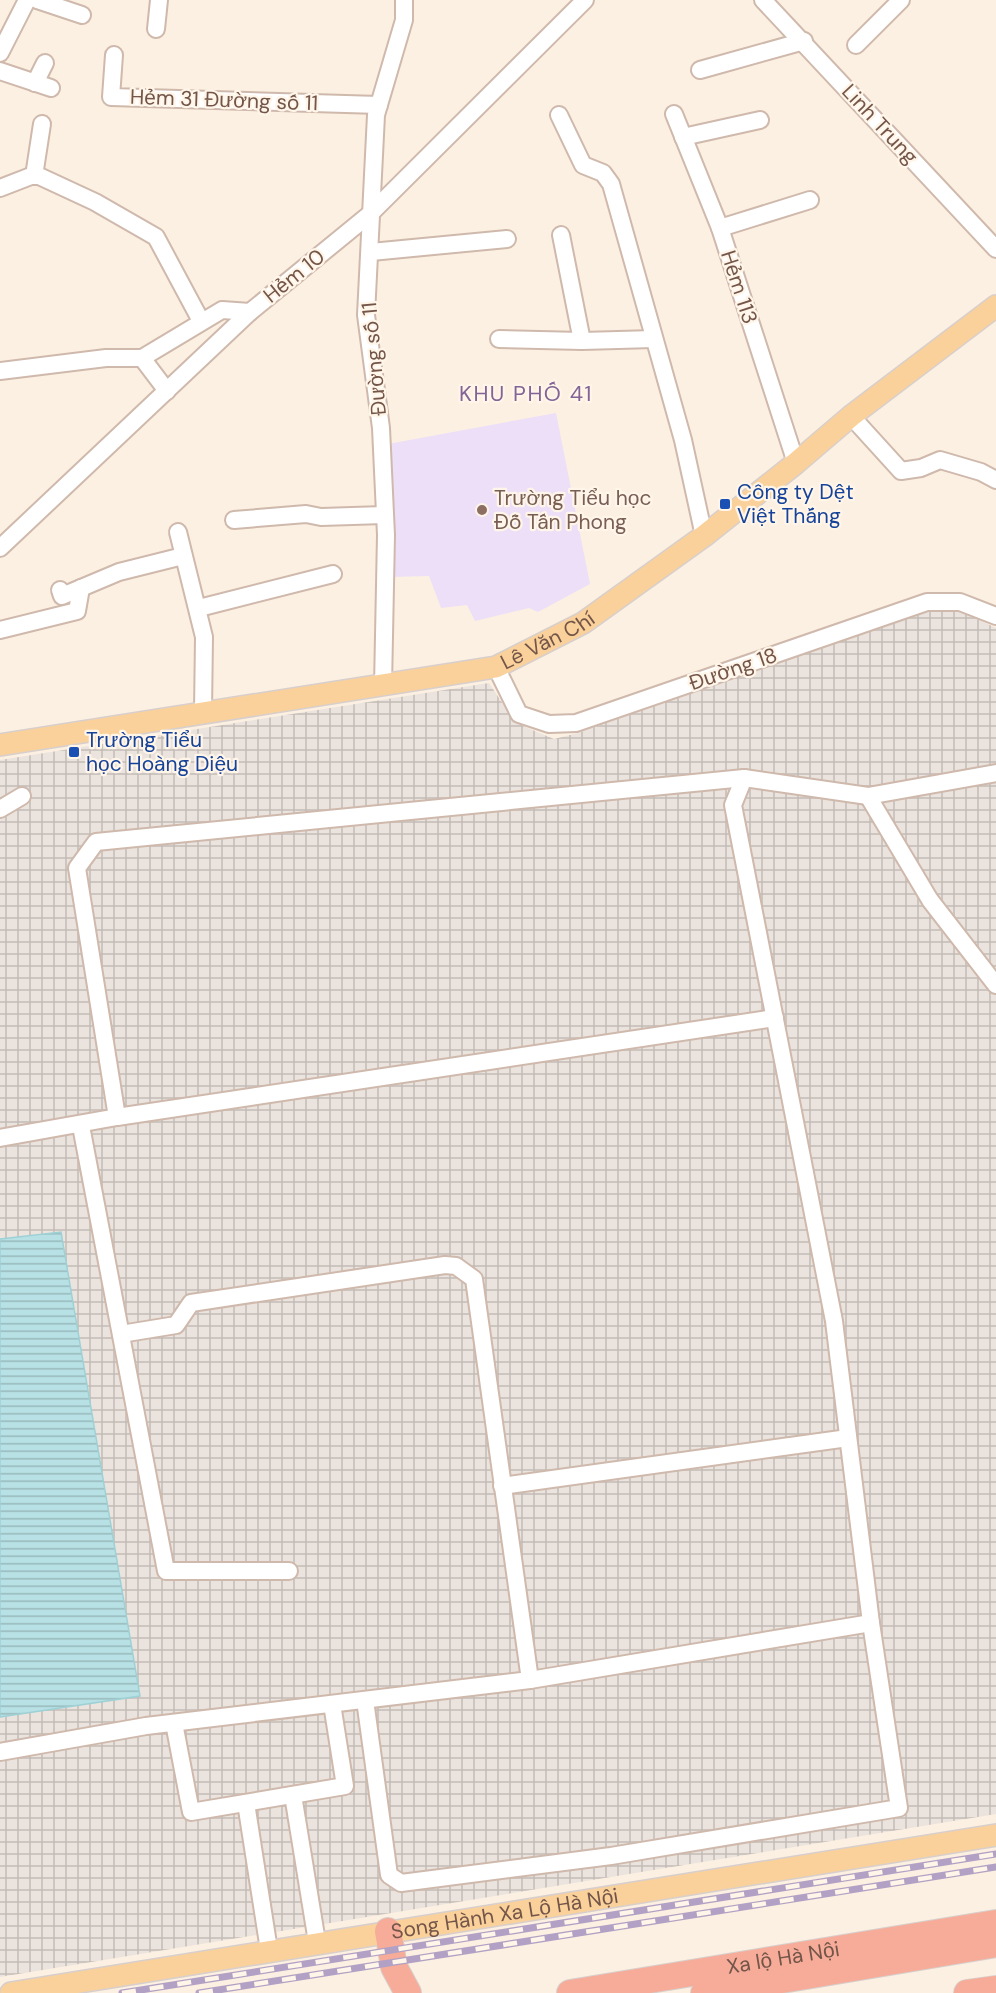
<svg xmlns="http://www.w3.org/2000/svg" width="996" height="1993" font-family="'DM Sans',sans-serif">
<defs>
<pattern id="industrial-grid" width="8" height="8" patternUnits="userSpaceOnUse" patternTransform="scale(1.5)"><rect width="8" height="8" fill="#ebe3dd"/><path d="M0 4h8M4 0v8" fill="none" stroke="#c3bbb5"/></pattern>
<pattern id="water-rules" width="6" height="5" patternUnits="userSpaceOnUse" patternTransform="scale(1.5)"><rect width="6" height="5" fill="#b7e1e5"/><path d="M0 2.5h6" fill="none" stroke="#99b9bc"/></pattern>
</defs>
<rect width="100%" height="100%" fill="#fcf0e2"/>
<polygon fill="url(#industrial-grid)" points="930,605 957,609 996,628 996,1814 0,1977 0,760 489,683 511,716 523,726 554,739 578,733"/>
<polygon fill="#eddff8" points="556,413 590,584 538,612 529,608 475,621 467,605 441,608 429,576 389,577 388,444"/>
<polygon fill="url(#water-rules)" stroke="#9dd1d6" stroke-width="1.5" points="61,1232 140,1696 0,1717 0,1239"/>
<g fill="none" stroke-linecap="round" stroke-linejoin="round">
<defs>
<g id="minor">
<polyline points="37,0 82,15"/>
<polyline points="763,0 996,249"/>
<polyline points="156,29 159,0"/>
<polyline points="856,45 901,0"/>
<polyline points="0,53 27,0"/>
<polyline points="114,55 111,97 379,105"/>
<polyline points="700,70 804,41"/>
<polyline points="0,71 51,88"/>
<polyline points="35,83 45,63"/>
<polyline points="674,114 720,228 796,463"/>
<polyline points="559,115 583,165 603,173 611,184 683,440 704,536"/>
<polyline points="683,137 760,120"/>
<polyline points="34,176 42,124"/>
<polyline points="0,188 31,176 39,176 95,202 156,237 201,321"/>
<polyline points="720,228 810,200"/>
<polyline points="561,235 582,341"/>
<polyline points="371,252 507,239"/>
<polyline points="499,339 582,341 654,339"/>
<polyline points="142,358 167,391"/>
<polyline points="0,371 106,358 142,358 222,310 250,312"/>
<polyline points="851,416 901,471 921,468 940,460 981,472 996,480"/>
<polyline points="234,520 306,514 321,517 384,515"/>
<polyline points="178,532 204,637 203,711"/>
<polyline points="0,548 250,312 370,214 585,0"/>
<polyline points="60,590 62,596 119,572 183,556"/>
<polyline points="199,608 333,574"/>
<polyline points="0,630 77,611 81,588"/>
<polyline points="496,667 519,714 549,724 576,723 927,602 960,602 996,616"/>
<polyline points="383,686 386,535 381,428 366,315 376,115 404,20 404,0"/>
<polyline points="868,796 930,900 996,985"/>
<polyline points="0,809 22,796"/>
<polyline points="117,1117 775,1018"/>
<polyline points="81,1126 166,1571 289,1571"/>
<polyline points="0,1138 117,1117 77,868 96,842 744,778 868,796 996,773"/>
<polyline points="121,1334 176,1325 191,1303 445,1265 456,1266 474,1279 530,1680"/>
<polyline points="502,1486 848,1438"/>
<polyline points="365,1700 389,1875 401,1883 611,1856 899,1808 871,1623 834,1321 733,805 744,778"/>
<polyline points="174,1723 191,1812 345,1786 332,1704"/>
<polyline points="0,1752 146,1726 530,1680 871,1623"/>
<polyline points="293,1795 317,1942"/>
<polyline points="246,1803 269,1950"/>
</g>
<g id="major">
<path id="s1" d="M0 745 496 667 583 623 704 536 796 463 851 416 996 306"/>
<path id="s2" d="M11 1993 996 1835"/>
</g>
<g id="highway">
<polyline points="388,1931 394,1967 408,1993"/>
<path id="s3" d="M570 1993 996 1923"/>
<polyline points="704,1993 996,1944"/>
<polyline points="967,1993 996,1989"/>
</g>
</defs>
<use href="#minor" stroke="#cfb9ac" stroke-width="20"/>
<use href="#major" stroke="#d8cfcc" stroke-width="24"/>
<use href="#highway" stroke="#d8cfcc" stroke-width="28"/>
<use href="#minor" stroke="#fff" stroke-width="16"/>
<use href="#major" stroke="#fad19b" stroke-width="21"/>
<use href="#highway" stroke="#f6ac99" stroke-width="26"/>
<defs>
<g id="rail">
<polyline points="122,1993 996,1854"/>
<polyline points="199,1993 996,1867"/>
</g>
</defs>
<use href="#rail" stroke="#b2a1c4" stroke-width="7"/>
<use href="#rail" stroke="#fff5e8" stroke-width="4.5" stroke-dasharray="14" stroke-linecap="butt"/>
</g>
<g fill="#1a4fb4" stroke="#fff5e8" stroke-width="2">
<rect x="719" y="498" width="12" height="12" rx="3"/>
<rect x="68" y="746" width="12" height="12" rx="3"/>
</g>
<circle fill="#8d6e63" stroke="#fff5e8" stroke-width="2" cx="482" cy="510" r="6"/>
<g text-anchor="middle" stroke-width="4.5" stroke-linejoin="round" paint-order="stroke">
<g font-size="21" fill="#735549" stroke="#fff5e8">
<text transform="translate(224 100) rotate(2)" y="7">Hẻm 31 Đường số 11</text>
<text transform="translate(880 124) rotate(47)" y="7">Linh Trung</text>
<text transform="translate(294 276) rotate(-39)" y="7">Hẻm 10</text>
<text transform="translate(739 287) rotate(72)" y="7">Hẻm 113</text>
<text transform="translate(374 359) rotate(-95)" y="7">Đường số 11</text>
<text dy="7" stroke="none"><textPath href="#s1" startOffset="560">Lê Văn Chí</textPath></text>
<text transform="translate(733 669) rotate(-19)" y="7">Đường 18</text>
<text dy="7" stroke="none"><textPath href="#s2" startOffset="500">Song Hành Xa Lộ Hà Nội</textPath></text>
<text dy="7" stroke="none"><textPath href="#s3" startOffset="216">Xa lộ Hà Nội</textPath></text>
</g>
<g font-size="21" fill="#164399" stroke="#fff5e8" text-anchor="start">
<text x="737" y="499">Công ty Dệt<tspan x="737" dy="24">Việt Thắng</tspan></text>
<text x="86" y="747">Trường Tiểu<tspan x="86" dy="24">học Hoàng Diệu</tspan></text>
</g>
<g font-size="21" fill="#785e54" stroke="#fff5e8" text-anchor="start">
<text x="494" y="505">Trường Tiểu học<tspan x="494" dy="24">Đỗ Tấn Phong</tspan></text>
</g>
<g font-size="22" letter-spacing="1.5" fill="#836496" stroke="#fff5e8">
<text x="526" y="401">KHU PHỐ 41</text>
</g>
</g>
</svg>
